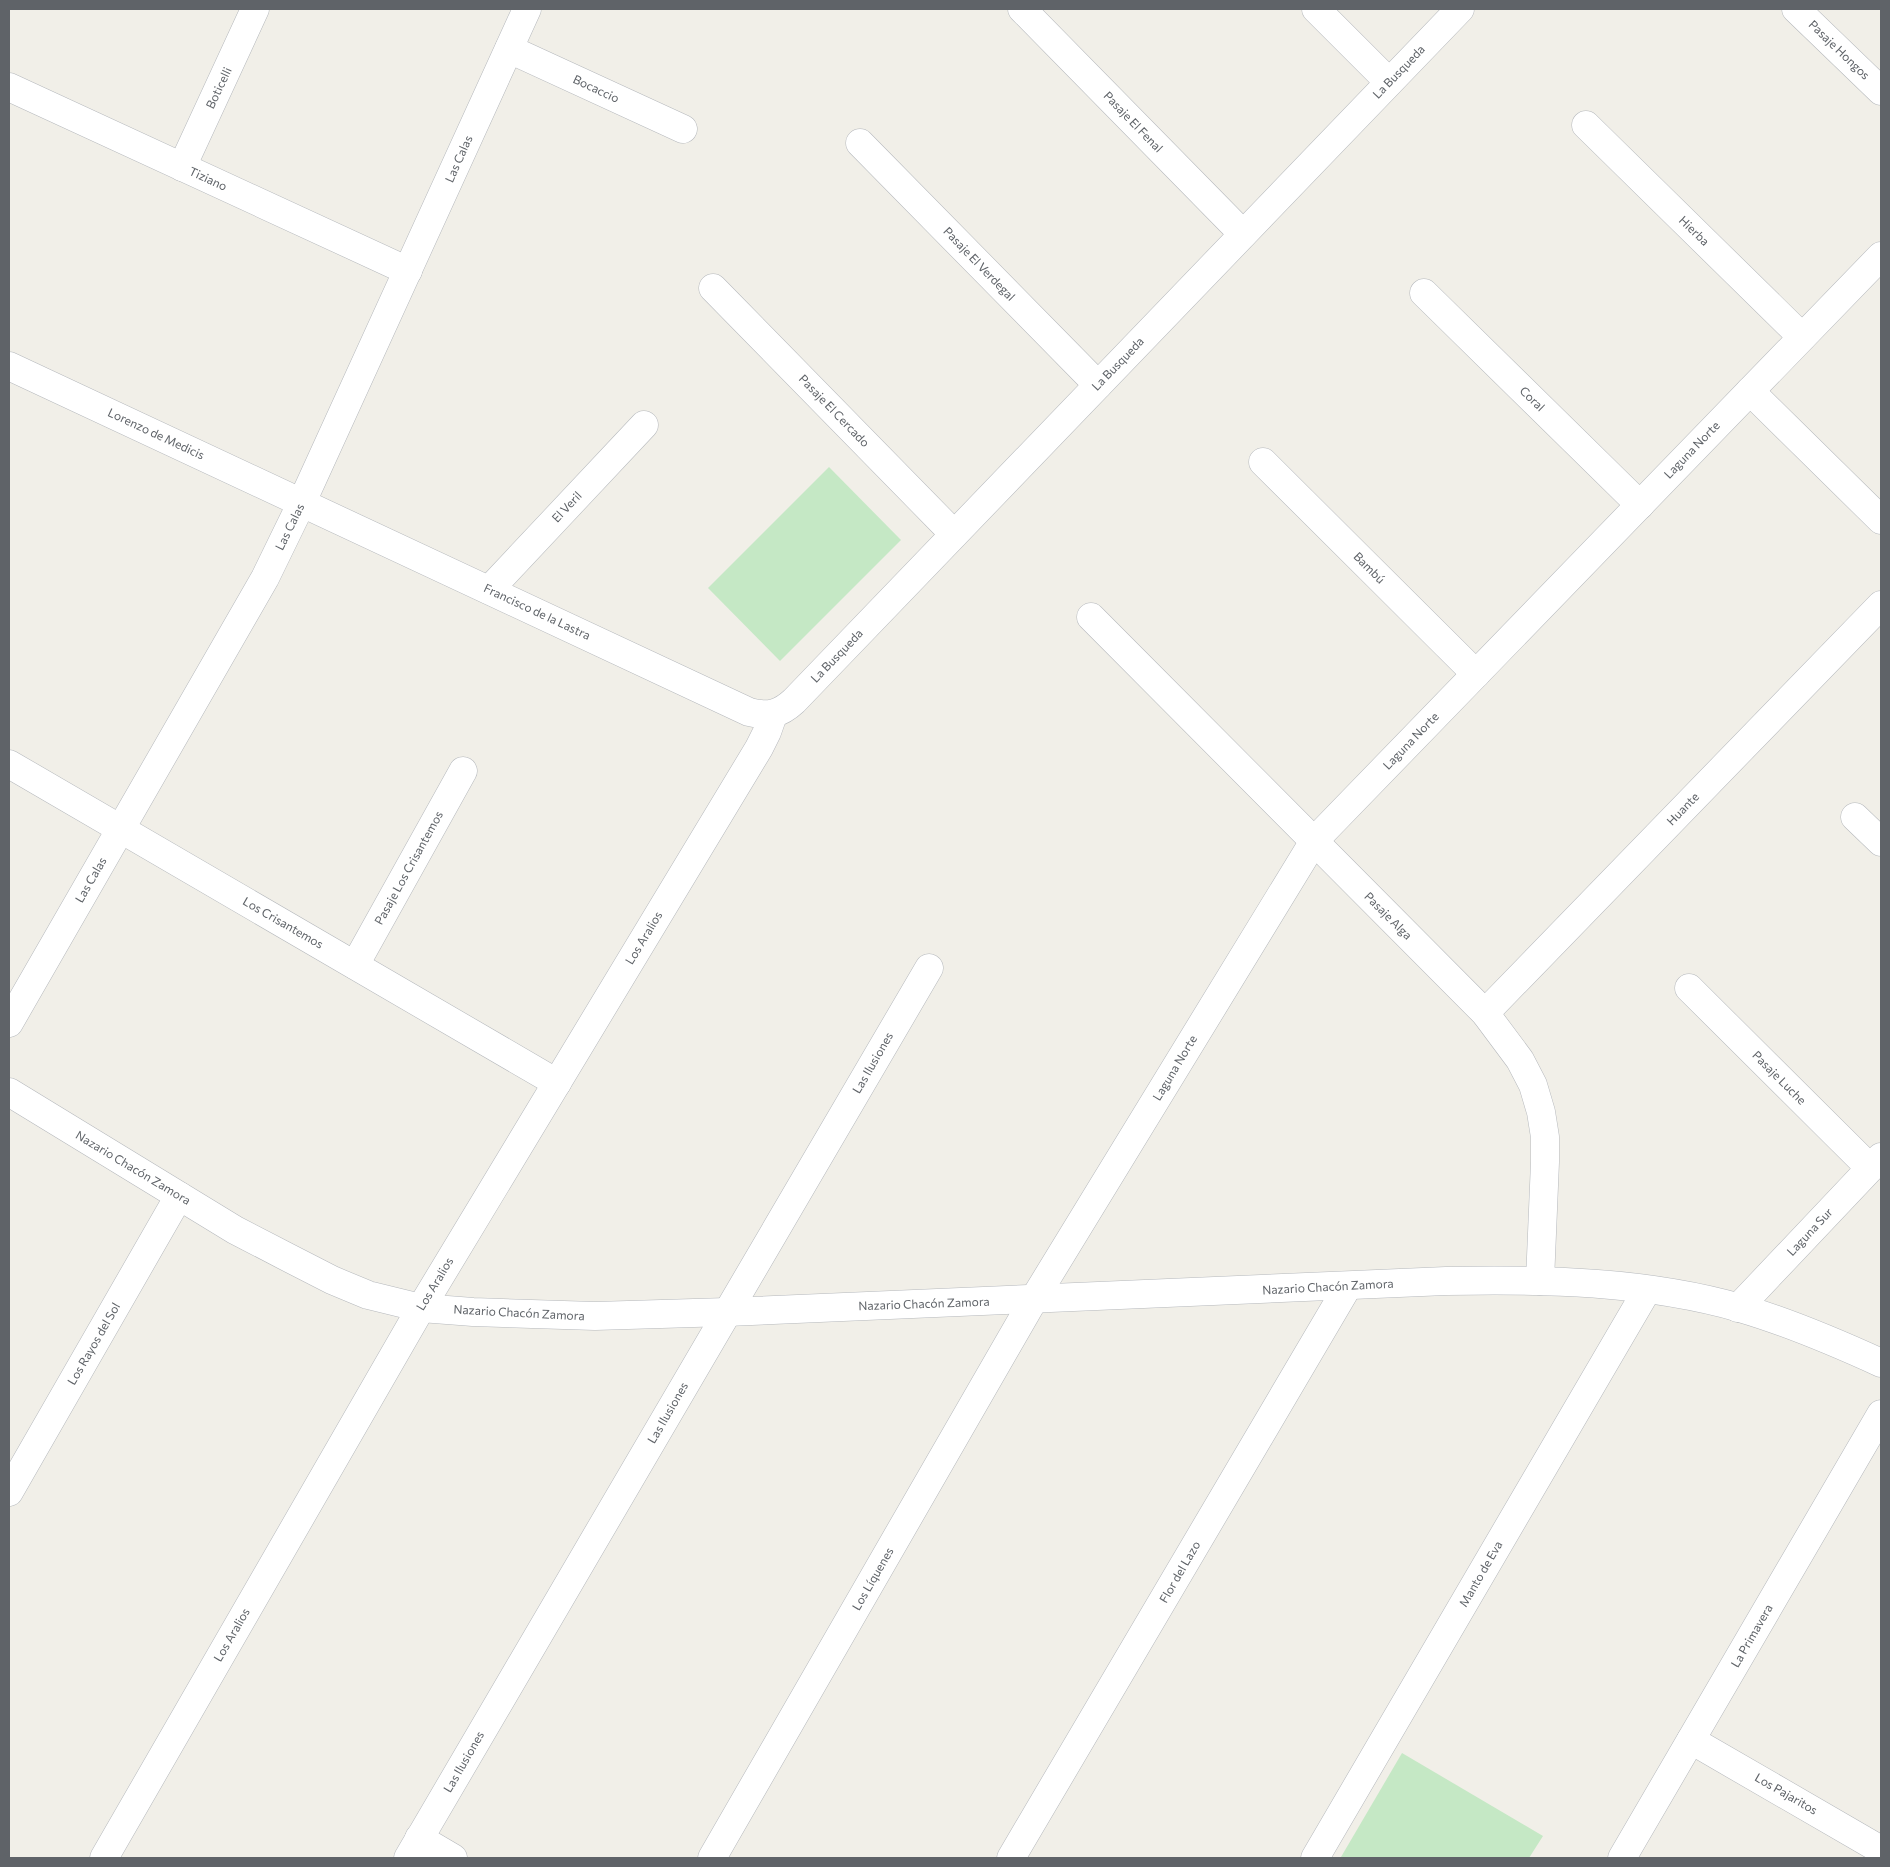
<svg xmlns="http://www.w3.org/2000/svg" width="1890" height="1867" font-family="Commissioner,sans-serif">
<rect width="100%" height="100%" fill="#f1efe8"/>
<g fill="#c5e8c5">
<polygon points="829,467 901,540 780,661 708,588"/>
<polygon points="1402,1753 1543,1836 1529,1858 1344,1858 1341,1857"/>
</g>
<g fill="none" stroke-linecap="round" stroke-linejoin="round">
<defs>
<g id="minor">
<polyline points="1022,9 1243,234"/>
<polyline points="1316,9 1389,82"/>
<polyline points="1796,9 1881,91"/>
<polyline points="509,49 683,129"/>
<polyline points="9,87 408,271"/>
<polyline points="1586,125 1802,337"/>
<polyline points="860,143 1098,385"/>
<polyline points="182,167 255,9"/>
<polyline points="713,288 954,534"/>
<polyline points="1424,293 1640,505"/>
<path d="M9 366 749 712C768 717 780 714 794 701L1460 9"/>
<polyline points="1750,391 1881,520"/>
<polyline points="1263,462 1476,674"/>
<polyline points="489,590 644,425"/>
<polyline points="1091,617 1485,1013 1520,1060 1533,1085 1541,1112 1545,1137 1545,1162 1540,1281"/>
<polyline points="9,764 557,1083"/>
<polyline points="1855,817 1881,842"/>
<polyline points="355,965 463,771"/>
<polyline points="1689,988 1870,1168"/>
<polyline points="1485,1013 1881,605"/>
<polyline points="9,1023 265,578 302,502 527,9"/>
<polyline points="1738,1308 1881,1157"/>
<polyline points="9,1492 179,1196"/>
<polyline points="1691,1740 1881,1850"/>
<polyline points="419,1838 453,1858"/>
<polyline points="104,1858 421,1308 759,748 767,732 773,715"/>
<polyline points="408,1858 929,968"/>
<polyline points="712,1858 1034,1299 1314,841 1881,256"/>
<polyline points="1011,1858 1348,1286"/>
<polyline points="1315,1858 1647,1290"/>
<polyline points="1622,1858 1881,1414"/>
</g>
<path id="tertiary" d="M9 1092 235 1230 291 1259 332 1280 368 1295 421 1308 473 1312 595 1316 727 1312 1446 1281C1542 1279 1646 1281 1740 1308 1788 1322 1835 1342 1881 1363"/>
</defs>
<use href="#minor" stroke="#b5b8bc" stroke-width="29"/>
<use href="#tertiary" stroke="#b5b8bc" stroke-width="29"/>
<use href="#minor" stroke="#fff" stroke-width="28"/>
<use href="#tertiary" stroke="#fff" stroke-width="28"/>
</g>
<g text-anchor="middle" stroke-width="4" stroke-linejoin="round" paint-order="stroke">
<g font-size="12" fill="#5f6368" stroke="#fff">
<text transform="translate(1839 50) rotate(44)" y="4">Pasaje Hongos</text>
<text transform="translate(1399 72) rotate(-46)" y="4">La Busqueda</text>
<text transform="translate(219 88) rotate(-65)" y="4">Boticelli</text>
<text transform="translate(596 89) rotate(25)" y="4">Bocaccio</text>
<text transform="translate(1133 122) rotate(46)" y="4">Pasaje El Fenal</text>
<text transform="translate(459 159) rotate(-66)" y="4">Las Calas</text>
<text transform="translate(208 179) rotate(25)" y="4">Tiziano</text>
<text transform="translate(1694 231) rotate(44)" y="4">Hierba</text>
<text transform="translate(979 264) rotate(46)" y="4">Pasaje El Verdegal</text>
<text transform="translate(1118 364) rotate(-46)" y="4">La Busqueda</text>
<text transform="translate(1532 399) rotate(44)" y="4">Coral</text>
<text transform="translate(834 411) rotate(46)" y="4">Pasaje El Cercado</text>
<text transform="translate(156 434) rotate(25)" y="4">Lorenzo de Medicis</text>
<text transform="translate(1692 450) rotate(-46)" y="4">Laguna Norte</text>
<text transform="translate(567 507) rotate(-47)" y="4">El Veril</text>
<text transform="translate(290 527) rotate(-64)" y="4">Las Calas</text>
<text transform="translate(1369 568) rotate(45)" y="4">Bambú</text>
<text transform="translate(537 612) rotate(25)" y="4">Francisco de la Lastra</text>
<text transform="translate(837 656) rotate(-46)" y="4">La Busqueda</text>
<text transform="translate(1411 741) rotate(-46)" y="4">Laguna Norte</text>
<text transform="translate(1683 809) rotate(-46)" y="4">Huante</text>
<text transform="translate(409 868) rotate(-61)" y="4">Pasaje Los Crisantemos</text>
<text transform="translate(91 880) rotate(-60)" y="4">Las Calas</text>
<text transform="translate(1388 916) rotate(45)" y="4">Pasaje Alga</text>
<text transform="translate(283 923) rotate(30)" y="4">Los Crisantemos</text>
<text transform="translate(644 938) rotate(-59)" y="4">Los Aralios</text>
<text transform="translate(873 1063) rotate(-60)" y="4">Las Ilusiones</text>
<text transform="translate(1175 1068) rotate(-59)" y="4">Laguna Norte</text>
<text transform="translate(1779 1078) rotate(45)" y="4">Pasaje Luche</text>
<text transform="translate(133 1168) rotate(31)" y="4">Nazario Chacón Zamora</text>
<text transform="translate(1810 1232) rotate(-47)" y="4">Laguna Sur</text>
<text transform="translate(435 1284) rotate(-59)" y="4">Los Aralios</text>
<text transform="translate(1328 1287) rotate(-3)" y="4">Nazario Chacón Zamora</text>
<text transform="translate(924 1304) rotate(-2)" y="4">Nazario Chacón Zamora</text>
<text transform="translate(519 1313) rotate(3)" y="4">Nazario Chacón Zamora</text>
<text transform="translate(94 1344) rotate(-60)" y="4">Los Rayos del Sol</text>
<text transform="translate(668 1413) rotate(-60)" y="4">Las Ilusiones</text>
<text transform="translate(1180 1572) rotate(-60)" y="4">Flor del Lazo</text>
<text transform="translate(1481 1574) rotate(-60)" y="4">Manto de Eva</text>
<text transform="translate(873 1579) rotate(-60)" y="4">Los Líquenes</text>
<text transform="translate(232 1635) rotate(-60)" y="4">Los Aralios</text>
<text transform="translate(1752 1636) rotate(-60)" y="4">La Primavera</text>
<text transform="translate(464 1762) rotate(-60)" y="4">Las Ilusiones</text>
<text transform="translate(1786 1794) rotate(30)" y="4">Los Pajaritos</text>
</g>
</g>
<rect width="1890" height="1867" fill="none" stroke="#5f6368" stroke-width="20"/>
</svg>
